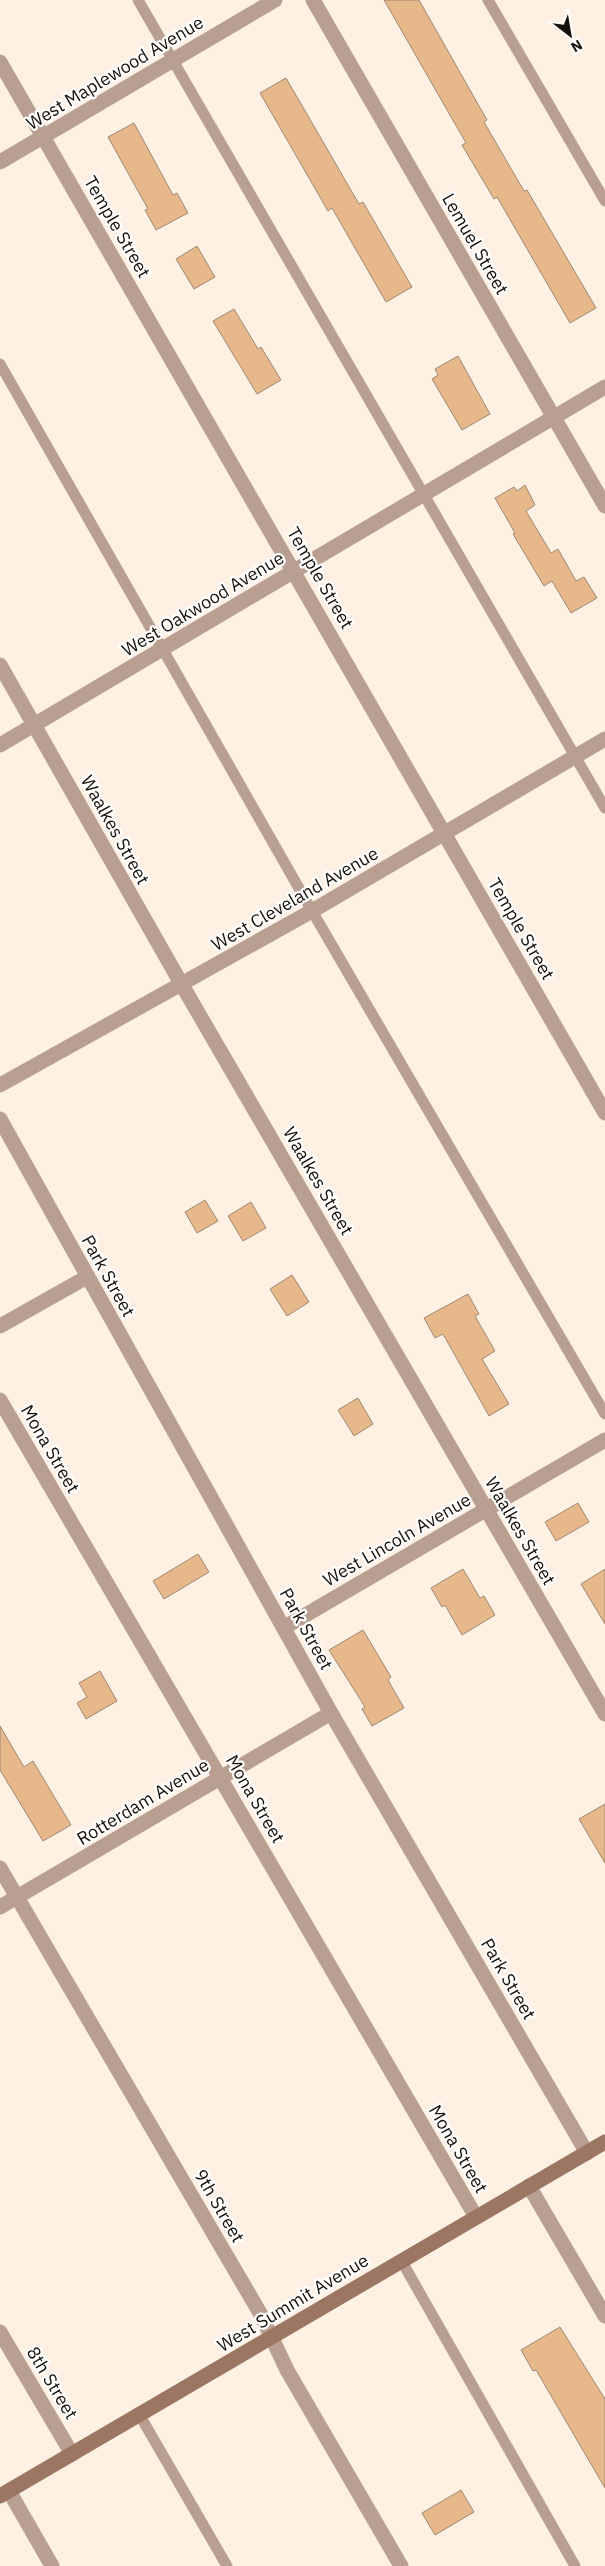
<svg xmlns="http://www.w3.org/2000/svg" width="605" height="2566" font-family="'IBM Plex Sans',sans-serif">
<rect width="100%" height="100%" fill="#fef0e3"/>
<g fill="#e7b98a" stroke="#9d8874">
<polygon points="384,0 419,0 487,120 484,122 524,191 527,190 596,308 570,323 497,197 494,199 462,145 466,143"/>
<polygon points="286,78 359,204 363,202 412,287 386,302 332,208 328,211 260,93"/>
<polygon points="134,123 173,195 177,193 188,213 156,230 145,210 148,209 108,137"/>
<polygon points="197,246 215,277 194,289 176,259"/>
<polygon points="234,309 258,349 261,347 281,380 257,394 213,321"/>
<polygon points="458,356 490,414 462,430 432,379 438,375 435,369"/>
<polygon points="525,485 535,505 526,511 551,553 558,549 576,581 584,577 597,598 571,613 552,581 544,586 513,534 515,533 495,498 514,487 517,491"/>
<polygon points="205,1200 218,1221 197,1233 185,1212"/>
<polygon points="251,1202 266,1228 243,1241 228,1216"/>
<polygon points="292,1275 309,1302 287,1316 270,1289"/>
<polygon points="468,1294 479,1314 475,1316 495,1351 482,1359 509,1404 489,1416 443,1334 435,1338 424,1318"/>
<polygon points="358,1398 373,1424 354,1436 338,1410"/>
<polygon points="578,1503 589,1522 556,1541 545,1522"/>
<polygon points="198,1554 209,1572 164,1599 153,1581"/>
<polygon points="463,1569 480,1598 484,1596 495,1615 462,1635 445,1605 442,1607 431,1588"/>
<polygon points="605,1569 605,1624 581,1584"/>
<polygon points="363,1630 391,1677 388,1680 404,1708 372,1726 362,1709 365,1707 329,1650"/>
<polygon points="100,1671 117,1701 86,1719 77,1703 87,1697 79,1683"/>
<polygon points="0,1726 24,1767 33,1761 71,1825 43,1841 0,1770"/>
<polygon points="605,1804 605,1863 579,1819"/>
<polygon points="560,2327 605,2399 605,2488 536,2370 533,2371 521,2350"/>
<polygon points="461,2490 474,2512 435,2535 422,2513"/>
</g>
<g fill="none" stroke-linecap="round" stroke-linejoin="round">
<g stroke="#b99f91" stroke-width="11">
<polyline points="138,0 605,808"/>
<polyline points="488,0 605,201"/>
<polyline points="0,364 312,911 605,1414"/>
<polyline points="401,2260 575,2566"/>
<polyline points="139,2414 227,2566"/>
</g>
<g stroke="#b99f91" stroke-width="15">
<polyline points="313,0 605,506"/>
<polyline points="0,62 605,1113"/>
<polyline points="0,162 275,0"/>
<polyline points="0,665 182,985 605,1714"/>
<polyline points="0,745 605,387"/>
<polyline points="0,1085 312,911 605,739"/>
<polyline points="0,1119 331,1713 587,2153"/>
<polyline points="0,1326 87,1277"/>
<polyline points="0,1400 476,2217"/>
<polyline points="285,1627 605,1440"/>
<polyline points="0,1868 260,2313 287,2370 401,2566"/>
<polyline points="0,1907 331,1713"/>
<polyline points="529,2186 605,2316"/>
<polyline points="0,2332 72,2454"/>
<polyline points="9,2491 52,2566"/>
</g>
<polyline stroke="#9b7662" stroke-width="15" points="0,2496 605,2142"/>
</g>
<g text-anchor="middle" stroke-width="4.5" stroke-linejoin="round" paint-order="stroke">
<g font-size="18" fill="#171008" stroke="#fff">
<text transform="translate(115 73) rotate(-31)" y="6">West Maplewood Avenue</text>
<text transform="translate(117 227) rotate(60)" y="6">Temple Street</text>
<text transform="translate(475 244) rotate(60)" y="6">Lemuel Street</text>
<text transform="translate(320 578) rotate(60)" y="6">Temple Street</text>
<text transform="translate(203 604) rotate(-31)" y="6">West Oakwood Avenue</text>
<text transform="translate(115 830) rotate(61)" y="6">Waalkes Street</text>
<text transform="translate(295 899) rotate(-30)" y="6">West Cleveland Avenue</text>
<text transform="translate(521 929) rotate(60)" y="6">Temple Street</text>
<text transform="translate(318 1181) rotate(60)" y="6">Waalkes Street</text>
<text transform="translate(108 1276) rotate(61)" y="6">Park Street</text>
<text transform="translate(50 1449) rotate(60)" y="6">Mona Street</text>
<text transform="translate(520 1531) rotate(60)" y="6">Waalkes Street</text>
<text transform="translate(397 1540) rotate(-30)" y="6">West Lincoln Avenue</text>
<text transform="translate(306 1629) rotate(61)" y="6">Park Street</text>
<text transform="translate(255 1799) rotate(60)" y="6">Mona Street</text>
<text transform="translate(143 1802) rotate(-31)" y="6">Rotterdam Avenue</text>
<text transform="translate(508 1979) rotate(60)" y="6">Park Street</text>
<text transform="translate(458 2149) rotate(60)" y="6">Mona Street</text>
<text transform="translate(219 2206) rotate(60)" y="6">9th Street</text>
<text transform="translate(293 2303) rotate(-31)" y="6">West Summit Avenue</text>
<text transform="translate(52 2383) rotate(59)" y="6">8th Street</text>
</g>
</g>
<g transform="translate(570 35) rotate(149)" stroke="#ffffff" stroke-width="4" paint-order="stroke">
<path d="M0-4L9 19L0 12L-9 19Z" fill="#171008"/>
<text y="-8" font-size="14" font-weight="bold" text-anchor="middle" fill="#171008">N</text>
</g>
</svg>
